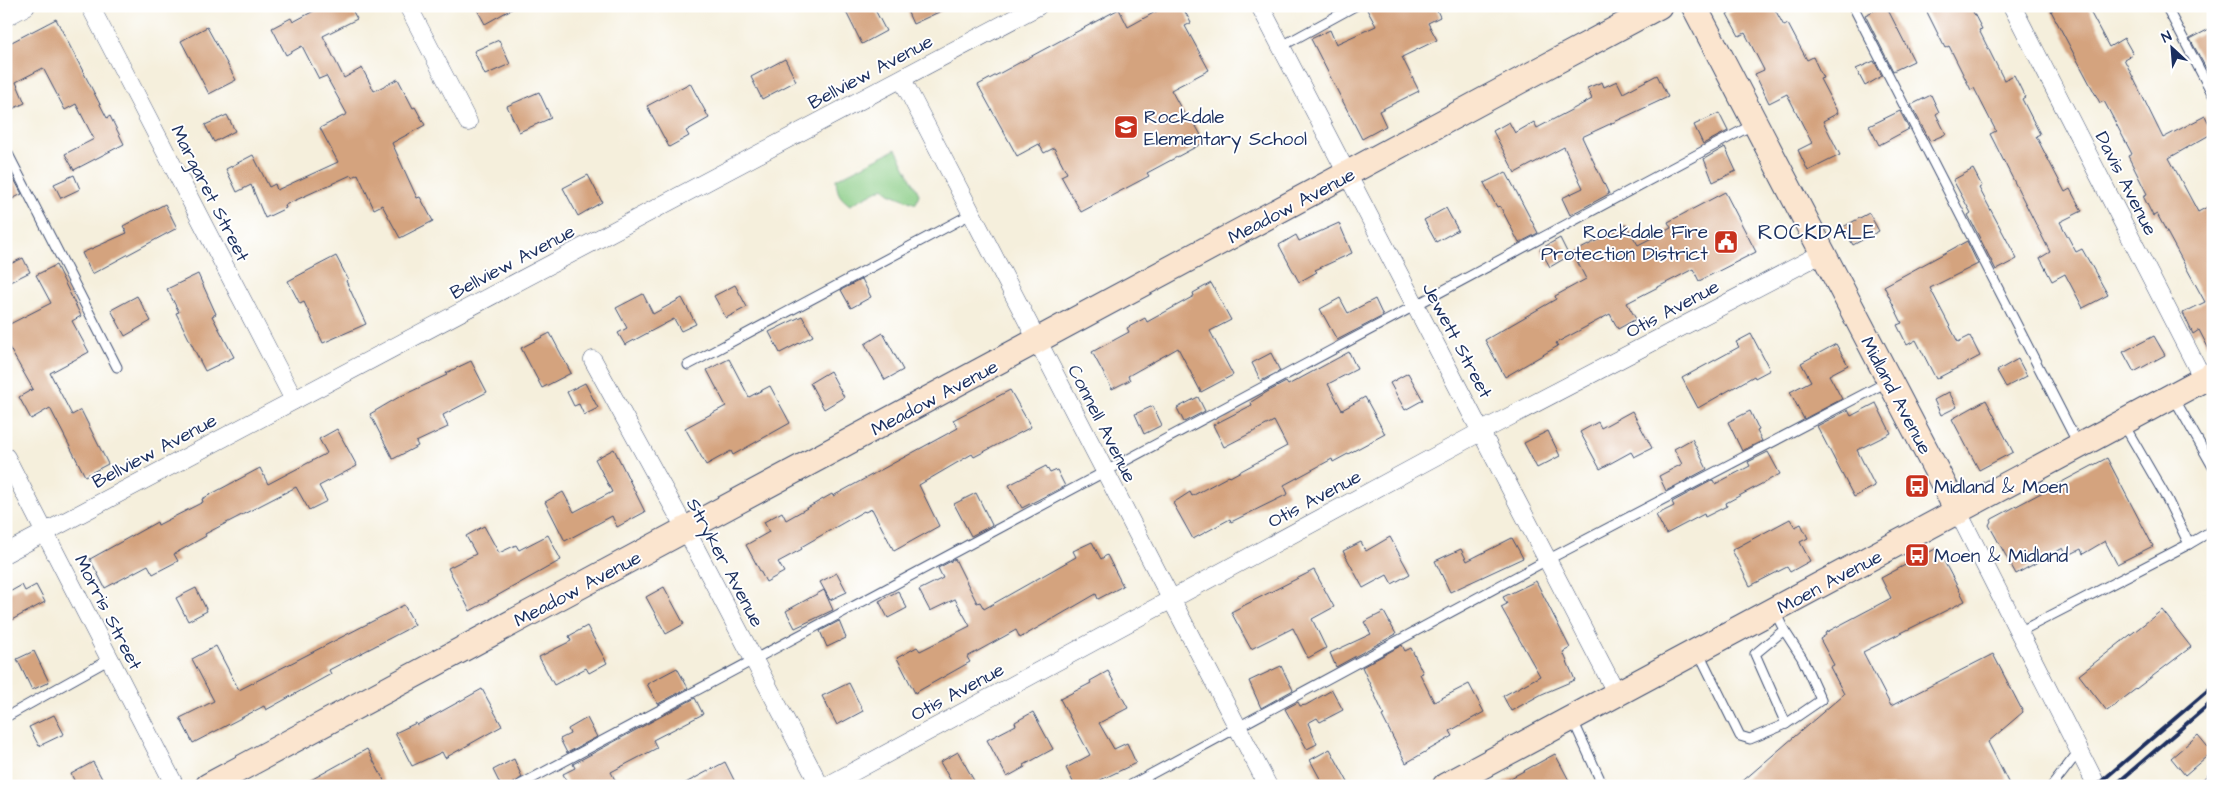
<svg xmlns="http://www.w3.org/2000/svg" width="2219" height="792" font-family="'Architects Daughter',sans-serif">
<rect width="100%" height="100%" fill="#fff"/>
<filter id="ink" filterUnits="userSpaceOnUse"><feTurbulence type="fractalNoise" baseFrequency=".02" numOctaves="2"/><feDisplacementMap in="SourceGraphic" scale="10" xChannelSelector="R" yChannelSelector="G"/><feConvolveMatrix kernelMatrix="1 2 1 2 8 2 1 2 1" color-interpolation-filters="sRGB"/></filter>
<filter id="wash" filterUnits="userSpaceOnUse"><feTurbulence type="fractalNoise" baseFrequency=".0096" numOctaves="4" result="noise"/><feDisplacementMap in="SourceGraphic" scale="20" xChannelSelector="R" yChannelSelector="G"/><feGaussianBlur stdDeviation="1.12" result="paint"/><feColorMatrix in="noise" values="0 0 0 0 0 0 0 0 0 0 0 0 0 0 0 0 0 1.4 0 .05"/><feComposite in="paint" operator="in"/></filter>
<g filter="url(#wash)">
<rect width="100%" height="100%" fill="#f5efdc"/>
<path fill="#89cc85" stroke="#527e72" d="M896 149 919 194 916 204 889 193 884 187 850 205C839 197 837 193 836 179Z"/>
<g id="blocks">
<g fill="#d4a37e">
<polygon points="323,6 350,6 357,19 323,36 344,78 362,68 374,91 398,79 413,108 415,107 425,125 392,143 417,198 420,197 433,221 400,238 382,205 374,209 358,174 352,177 351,175 285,205 286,208 265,218 251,185 237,192 226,169 253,155 269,187 275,184 277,190 338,162 320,128 347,114 326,76 319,79 302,46 286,55 272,28 291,18 293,22"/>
<polygon points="475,6 517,6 485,24"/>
<polygon points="843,6 873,6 886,31 862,44"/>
<polygon points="905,6 952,6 913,24"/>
<polygon points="1155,6 1182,6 1191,23 1185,26 1209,70 1171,90 1189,123 1193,121 1205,142 1147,173 1149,176 1081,212 1061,176 1067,173 1054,148 1044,153 1039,144 1017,156 978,85 1119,9 1128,27 1157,11"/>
<polygon points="1365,6 1435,6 1440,17 1428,23 1437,40 1402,57 1419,91 1379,111 1386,126 1362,139 1311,39 1330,30 1336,44 1376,26"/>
<polygon points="1742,6 1773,6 1784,26 1788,24 1807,60 1813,57 1823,78 1820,79 1838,113 1823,121 1840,155 1808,171 1798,150 1812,143 1787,94 1769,103 1755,74 1764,70 1745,33 1739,36 1727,14"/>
<polygon points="1884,6 1886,6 1914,61 1893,71 1865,15"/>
<polygon points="1924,6 1970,6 1982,29 1979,30 2004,80 2014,75 2025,97 2022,99 2040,134 2036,136 2065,192 2070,189 2082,211 2060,222 2076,252 2082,249 2108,295 2083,308 2065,274 2052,281 2040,258 2050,252 1990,134 1996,131 1974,88 1971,90 1949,46 1945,48"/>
<polygon points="2059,6 2087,6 2109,47 2124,38 2133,54 2124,59 2163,138 2205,116 2213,131 2213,133 2169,158 2198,212 2213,204 2213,357 2199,330 2193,334 2183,313 2205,302 2157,214 2153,216 2143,196 2147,194 2128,156 2132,154 2104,101 2100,103 2051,11"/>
<polygon points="56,19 107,118 110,116 124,144 74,170 65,154 94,139 76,104 65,110 43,68 16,82 25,103 6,112 6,45"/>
<polygon points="207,27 236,80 209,94 181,41"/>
<polygon points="2213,27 2213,81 2190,39"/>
<polygon points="499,40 510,64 485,75 474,51"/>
<polygon points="785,59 796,81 762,99 751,77"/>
<polygon points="1874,61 1882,76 1865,86 1856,69"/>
<polygon points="1657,75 1668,97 1582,137 1609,194 1570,215 1562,198 1583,188 1564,147 1515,173 1493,131 1509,122 1515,133 1534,122 1537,128 1592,99 1587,88 1602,82 1604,87 1617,81 1623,93"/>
<polygon points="690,83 709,118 686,131 689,136 669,147 647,106"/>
<polygon points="539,92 551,118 519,132 507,106"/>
<polygon points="1931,95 1939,112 1936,114 1946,134 1930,141 1911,105"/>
<polygon points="1900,111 1909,129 1879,145 1869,126"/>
<polygon points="1719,113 1728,131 1703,144 1694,125"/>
<polygon points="227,115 235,131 214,142 205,125"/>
<polygon points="1725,147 1736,171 1713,182 1704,159"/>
<polygon points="6,164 22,194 6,202"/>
<polygon points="1973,169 1982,186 1979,188 2017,259 1996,270 1968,215 1971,213 1953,180"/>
<polygon points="1506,172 1538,233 1519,243 1500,206 1497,207 1484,183"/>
<polygon points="74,175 80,189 61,198 54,184"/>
<polygon points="588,175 602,202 578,216 563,188"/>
<polygon points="1725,192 1756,252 1699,281 1693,269 1627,303 1636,319 1618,329 1610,314 1556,343 1558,346 1505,377 1485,340 1556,299 1555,296 1586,279 1573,253 1626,225 1638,245 1671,228 1668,222"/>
<polygon points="165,204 177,228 92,274 82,253 127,233 123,226"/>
<polygon points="1446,208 1458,230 1436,242 1424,220"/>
<polygon points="1869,213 1879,231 1853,245 1843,227"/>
<polygon points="1339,223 1352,253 1315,270 1317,272 1299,282 1279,245 1296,235 1299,241"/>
<polygon points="1560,238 1569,256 1550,267 1540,249"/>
<polygon points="1967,241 1978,264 1930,288 1958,342 1970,336 1980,356 1936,379 1916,340 1907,345 1897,325 1902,323 1884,286"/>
<polygon points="336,256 348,279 346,281 366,324 323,343 304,302 300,304 288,281"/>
<polygon points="23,258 30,272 6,284 6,266"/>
<polygon points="56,265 81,316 72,321 89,352 50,373 72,415 81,410 108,464 85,476 50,408 31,419 19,397 33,389 6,342 6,326 51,303 36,275"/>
<polygon points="198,274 216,314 212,316 234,357 205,371 176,313 179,312 167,289"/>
<polygon points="862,279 871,297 851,308 841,290"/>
<polygon points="1211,283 1231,320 1210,331 1233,375 1201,392 1178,348 1128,376 1130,380 1112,389 1092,352 1129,332 1127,328 1145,318 1147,322 1194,296 1193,293"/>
<polygon points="735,285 747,307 726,318 714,296"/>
<polygon points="643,294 653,314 682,298 696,324 681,331 674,319 625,345 618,333 627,328 616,308"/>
<polygon points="137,296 151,321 125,336 111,310"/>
<polygon points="1340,298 1348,313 1375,299 1383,316 1337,340 1320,309"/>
<polygon points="802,316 813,336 780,353 769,332"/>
<polygon points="550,333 571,373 542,388 521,348"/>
<polygon points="883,333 903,370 885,380 865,344"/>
<polygon points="1751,334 1770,370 1755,378 1754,376 1698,408 1682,378 1739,347 1736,342"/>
<polygon points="2154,336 2165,355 2134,372 2123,352"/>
<polygon points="1836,344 1848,365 1829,375 1842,399 1804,419 1790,392 1811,381 1801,363"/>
<polygon points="1349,352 1357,369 1328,384 1342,410 1365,397 1385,434 1333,462 1332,459 1284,485 1288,494 1231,522 1230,519 1193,539 1173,503 1190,492 1192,496 1229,476 1230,477 1287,446 1274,421 1224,447 1213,425 1252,405 1251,402 1267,392 1286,382 1288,385"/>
<polygon points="1271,353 1280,371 1261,381 1252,363"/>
<polygon points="729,359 749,397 770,386 790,423 733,455 731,451 706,465 685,428 726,406 707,370"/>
<polygon points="2018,359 2027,376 2006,387 1997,371"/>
<polygon points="471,361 487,392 443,415 448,427 416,442 418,446 393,459 370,414 399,397 447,375 446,373"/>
<polygon points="830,371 844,397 824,409 810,383"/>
<polygon points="1408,373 1423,400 1405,410 1390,383"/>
<polygon points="585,383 598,408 584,415 579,404 574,406 567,392"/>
<polygon points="1010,390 1031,427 974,457 972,454 919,485 939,526 894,551 872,509 865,512 864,511 801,547 802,549 778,562 784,572 766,582 746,545 769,532 764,522 782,512 786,520 832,494 833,496 958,428 953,420"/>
<polygon points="1949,392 1957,407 1941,415 1934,400"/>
<polygon points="1198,397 1205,411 1184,422 1177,408"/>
<polygon points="1986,400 2013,452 1979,470 1952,419"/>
<polygon points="1876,403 1891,433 1857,450 1875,486 1854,497 1817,426 1848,410 1851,416"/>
<polygon points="1153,406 1162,425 1144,434 1135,414"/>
<polygon points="1632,411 1652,448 1634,457 1631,452 1600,469 1580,432 1598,422 1601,428"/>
<polygon points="1750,411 1759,430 1757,431 1762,441 1742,451 1728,422"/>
<polygon points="337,429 357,466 319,486 327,501 309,510 296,487 205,534 206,536 174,554 178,561 153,574 148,565 105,588 90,559 157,522 158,525 203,502 202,499 260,468 268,484 327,453 319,439"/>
<polygon points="1548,431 1560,456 1537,468 1524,443"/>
<polygon points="1692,439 1707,469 1666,491 1659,476 1682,464 1674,449"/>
<polygon points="614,449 645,512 617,527 612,516 565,541 545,502 563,492 574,512 612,492 595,459"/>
<polygon points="1768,452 1780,474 1726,503 1727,506 1705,517 1704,514 1666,534 1656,515 1674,506 1672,502 1713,480 1715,484 1750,466 1748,462"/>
<polygon points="2107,458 2153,546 2117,564 2105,541 2083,554 2081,549 2067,556 2063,548 2016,574 1989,525 1992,519"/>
<polygon points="1046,466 1050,473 1057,470 1065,486 1022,508 1009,485"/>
<polygon points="976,493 992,525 971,536 954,504"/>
<polygon points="1790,519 1795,527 1801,524 1808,538 1800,542 1810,561 1790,572 1787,567 1750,586 1732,550"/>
<polygon points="484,526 499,553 516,545 519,550 548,535 561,560 470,611 448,568 476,554 466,536"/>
<polygon points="1390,537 1410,574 1392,584 1387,575 1363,588 1343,551 1361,542 1366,551"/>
<polygon points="1512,538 1523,558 1450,592 1435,561 1461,549 1467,561"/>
<polygon points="1092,542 1101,559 1107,555 1123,586 1098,599 1096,594 1020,638 1016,630 967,657 970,662 915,693 897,658 917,647 920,651 970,626 955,599 930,611 919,590 943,578 938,568 955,559 977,603 980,602 984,609 1076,557 1073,551"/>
<polygon points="1937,548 1965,601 1863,652 1891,706 1993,654 2023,712 1988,742 2010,786 1737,786 1844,694 1830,667 1834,665 1820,639 1826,635 1825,633 1891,598 1881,578"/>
<polygon points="1314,570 1334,607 1312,619 1326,648 1308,658 1293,628 1251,649 1231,612"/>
<polygon points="837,573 847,592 830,600 820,582"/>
<polygon points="1536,581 1570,648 1563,652 1575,680 1542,694 1511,711 1503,696 1540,676 1501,607 1507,604 1503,597"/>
<polygon points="22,585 25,591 36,585 45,602 6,623 6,594"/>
<polygon points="664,587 684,624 666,634 646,597"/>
<polygon points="196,588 207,611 188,621 176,598"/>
<polygon points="824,590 833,610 795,628 786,611"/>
<polygon points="898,591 907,608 888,618 879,601"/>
<polygon points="404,605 415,625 329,670 331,674 266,710 264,706 193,743 180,718 214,701 192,659 216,646 239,690"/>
<polygon points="2162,610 2191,647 2107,711 2079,675"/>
<polygon points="1384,612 1396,634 1336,667 1330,653 1371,634 1364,622"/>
<polygon points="839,621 846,638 827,647 820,631"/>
<polygon points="587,626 607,663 589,673 586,668 554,685 539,657 571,641 569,636"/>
<polygon points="1402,645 1405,651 1411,648 1423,673 1420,674 1434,702 1469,684 1484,712 1450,731 1453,736 1406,763 1382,716 1384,715 1362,667"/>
<polygon points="34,651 49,682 32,690 17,659"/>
<polygon points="1281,666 1293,690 1261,708 1249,681"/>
<polygon points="677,668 688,688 658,704 647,684"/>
<polygon points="1108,671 1128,708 1099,723 1114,749 1127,743 1136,763 1088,786 1075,786 1066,768 1090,755 1060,699 1091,683 1090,681"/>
<polygon points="849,683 863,711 837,725 822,696"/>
<polygon points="482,689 502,726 445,758 442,752 412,766 395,733 416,723 417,725"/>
<polygon points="1332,690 1343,710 1320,722 1317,718 1308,723 1317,744 1307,749 1285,709 1298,702 1300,706 1306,705"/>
<polygon points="695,698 703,714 653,740 657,748 611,772 618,786 569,786 563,774 575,768 573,764"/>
<polygon points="1033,712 1053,749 1024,765 1025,767 1007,777 987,740 1016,725 1015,722"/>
<polygon points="54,715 64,734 39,746 29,727"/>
<polygon points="587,718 597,737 567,753 560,739 570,734 568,729"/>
<polygon points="2198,735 2212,752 2185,775 2171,758"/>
<polygon points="367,749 387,786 300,786"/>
<polygon points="1330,749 1350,786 1324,786 1310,760"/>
<polygon points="958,752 977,786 954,786 940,762"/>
<polygon points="1555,754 1572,786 1496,786"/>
<polygon points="514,759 522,777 511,786 501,786 493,770"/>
<polygon points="93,762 106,786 77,786 71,774"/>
<polygon points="725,762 737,786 680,786"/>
</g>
</g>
</g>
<g filter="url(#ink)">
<use href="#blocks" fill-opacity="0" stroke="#3c4c71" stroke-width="1"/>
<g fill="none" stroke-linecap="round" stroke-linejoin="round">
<defs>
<g id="lane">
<polyline points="1853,6 2078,444"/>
<polyline points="2166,6 2213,95"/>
<polyline points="1282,46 1355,6"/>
<polyline points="6,150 117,367"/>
<polyline points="688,365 971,214"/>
<polyline points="2174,398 2213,467"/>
<polyline points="2189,544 2213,530"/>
<polyline points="1774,610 1784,630 1802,658 1821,700 1786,724"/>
<polyline points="2019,632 2189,544 2167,499 2123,423"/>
<polyline points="1698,651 1740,736 1750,739 1786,724 1755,654 1784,630"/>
<polyline points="6,717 110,659"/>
<polyline points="1572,718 1603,786"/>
<polyline points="518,786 1754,124"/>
<polyline points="1129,786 1549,559 1889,381"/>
<polyline points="2052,786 2079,751"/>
<polyline points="2203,786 2213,777"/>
</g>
<g id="street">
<polyline points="90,6 294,400"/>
<polyline points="408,6 468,122"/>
<polyline points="1260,6 1617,694"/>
<polyline points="2012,6 2203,379"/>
<polyline points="6,17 26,6"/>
<polyline points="902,79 1268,786"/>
<polyline points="593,360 686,530 820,786"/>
<polyline points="6,457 175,786"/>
<polyline points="1958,512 2097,786"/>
<polyline points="6,553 1038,6"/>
<polyline points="827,786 1482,431 1823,253"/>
</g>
<g id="secondary">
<polyline points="1694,6 1958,512"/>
<polyline points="208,786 1659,6"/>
<polyline points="1445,786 2213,374"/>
</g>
</defs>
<use href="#lane" stroke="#3c4c71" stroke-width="11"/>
<use href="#street" stroke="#3c4c71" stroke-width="19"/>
<use href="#secondary" stroke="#3c4c71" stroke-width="27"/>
<use href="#lane" stroke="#fff" stroke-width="9"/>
<use href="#street" stroke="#fff" stroke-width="18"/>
<use href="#secondary" stroke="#fbe5cf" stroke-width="25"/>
<g stroke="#1b2f5e" stroke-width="4">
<polyline points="2096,786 2213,686"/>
<polyline points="2114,786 2213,701"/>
</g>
</g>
</g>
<defs>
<symbol id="school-square" viewBox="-11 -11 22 22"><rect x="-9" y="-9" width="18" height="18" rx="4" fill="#c8321e" stroke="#fff"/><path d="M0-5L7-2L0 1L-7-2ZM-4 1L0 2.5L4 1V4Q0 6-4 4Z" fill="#fff"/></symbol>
<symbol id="civic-square" viewBox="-11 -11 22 22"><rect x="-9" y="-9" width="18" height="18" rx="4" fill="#c8321e" stroke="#fff"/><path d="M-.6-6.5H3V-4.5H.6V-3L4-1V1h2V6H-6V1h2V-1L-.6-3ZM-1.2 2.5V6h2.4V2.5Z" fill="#fff"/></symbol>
<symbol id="bus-square" viewBox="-11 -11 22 22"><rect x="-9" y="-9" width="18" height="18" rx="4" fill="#c8321e" stroke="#fff"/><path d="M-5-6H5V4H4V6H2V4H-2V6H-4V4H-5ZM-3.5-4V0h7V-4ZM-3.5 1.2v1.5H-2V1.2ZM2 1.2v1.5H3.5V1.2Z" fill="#fff"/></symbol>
</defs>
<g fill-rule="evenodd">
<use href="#school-square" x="1112" y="113" width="28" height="28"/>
<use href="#civic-square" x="1712" y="228" width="28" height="28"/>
<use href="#bus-square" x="1903" y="472" width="28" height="28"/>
<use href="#bus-square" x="1903" y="541" width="28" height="28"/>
</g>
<g text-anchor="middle" stroke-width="4" stroke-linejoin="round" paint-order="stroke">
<g font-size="19" fill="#1b2f5e" stroke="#fff">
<text transform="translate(870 71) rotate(-28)" y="7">Bellview Avenue</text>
<text transform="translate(2127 183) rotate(63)" y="7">Davis Avenue</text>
<text transform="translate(211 193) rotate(63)" y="7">Margaret Street</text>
<text transform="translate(1291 205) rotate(-28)" y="7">Meadow Avenue</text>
<text transform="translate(512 261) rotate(-28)" y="7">Bellview Avenue</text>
<text transform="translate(1672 308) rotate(-28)" y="7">Otis Avenue</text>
<text transform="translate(1458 340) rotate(62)" y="7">Jewett Street</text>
<text transform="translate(1897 395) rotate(62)" y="7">Midland Avenue</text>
<text transform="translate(934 397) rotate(-28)" y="7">Meadow Avenue</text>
<text transform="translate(1103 423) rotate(63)" y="7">Connell Avenue</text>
<text transform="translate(154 450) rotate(-28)" y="7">Bellview Avenue</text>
<text transform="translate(1314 498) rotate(-28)" y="7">Otis Avenue</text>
<text transform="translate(726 562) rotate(62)" y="7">Stryker Avenue</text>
<text transform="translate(1829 581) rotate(-28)" y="7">Moen Avenue</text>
<text transform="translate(577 588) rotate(-28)" y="7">Meadow Avenue</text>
<text transform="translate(109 612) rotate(63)" y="7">Morris Street</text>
<text transform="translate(957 691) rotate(-28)" y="7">Otis Avenue</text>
</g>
<g font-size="19" fill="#1b2f5e" stroke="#fff" text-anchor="start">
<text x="1144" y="123">Rockdale<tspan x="1144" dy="22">Elementary School</tspan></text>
<text x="1708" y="238" text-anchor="end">Rockdale Fire<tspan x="1708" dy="22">Protection District</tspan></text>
<text x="1934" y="493">Midland &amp; Moen</text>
<text x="1934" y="562">Moen &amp; Midland</text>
</g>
<g font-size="21" letter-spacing="1" fill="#1b2f5e" stroke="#fff">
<text x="1817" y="239">ROCKDALE</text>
</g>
</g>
<rect width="2219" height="792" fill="none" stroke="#fff" stroke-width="25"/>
<g transform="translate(2172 48) rotate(334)" stroke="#ffffff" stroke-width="4" paint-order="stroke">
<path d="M0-4L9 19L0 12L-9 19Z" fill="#1b2f5e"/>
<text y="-8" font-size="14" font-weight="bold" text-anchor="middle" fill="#1b2f5e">N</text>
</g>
</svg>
